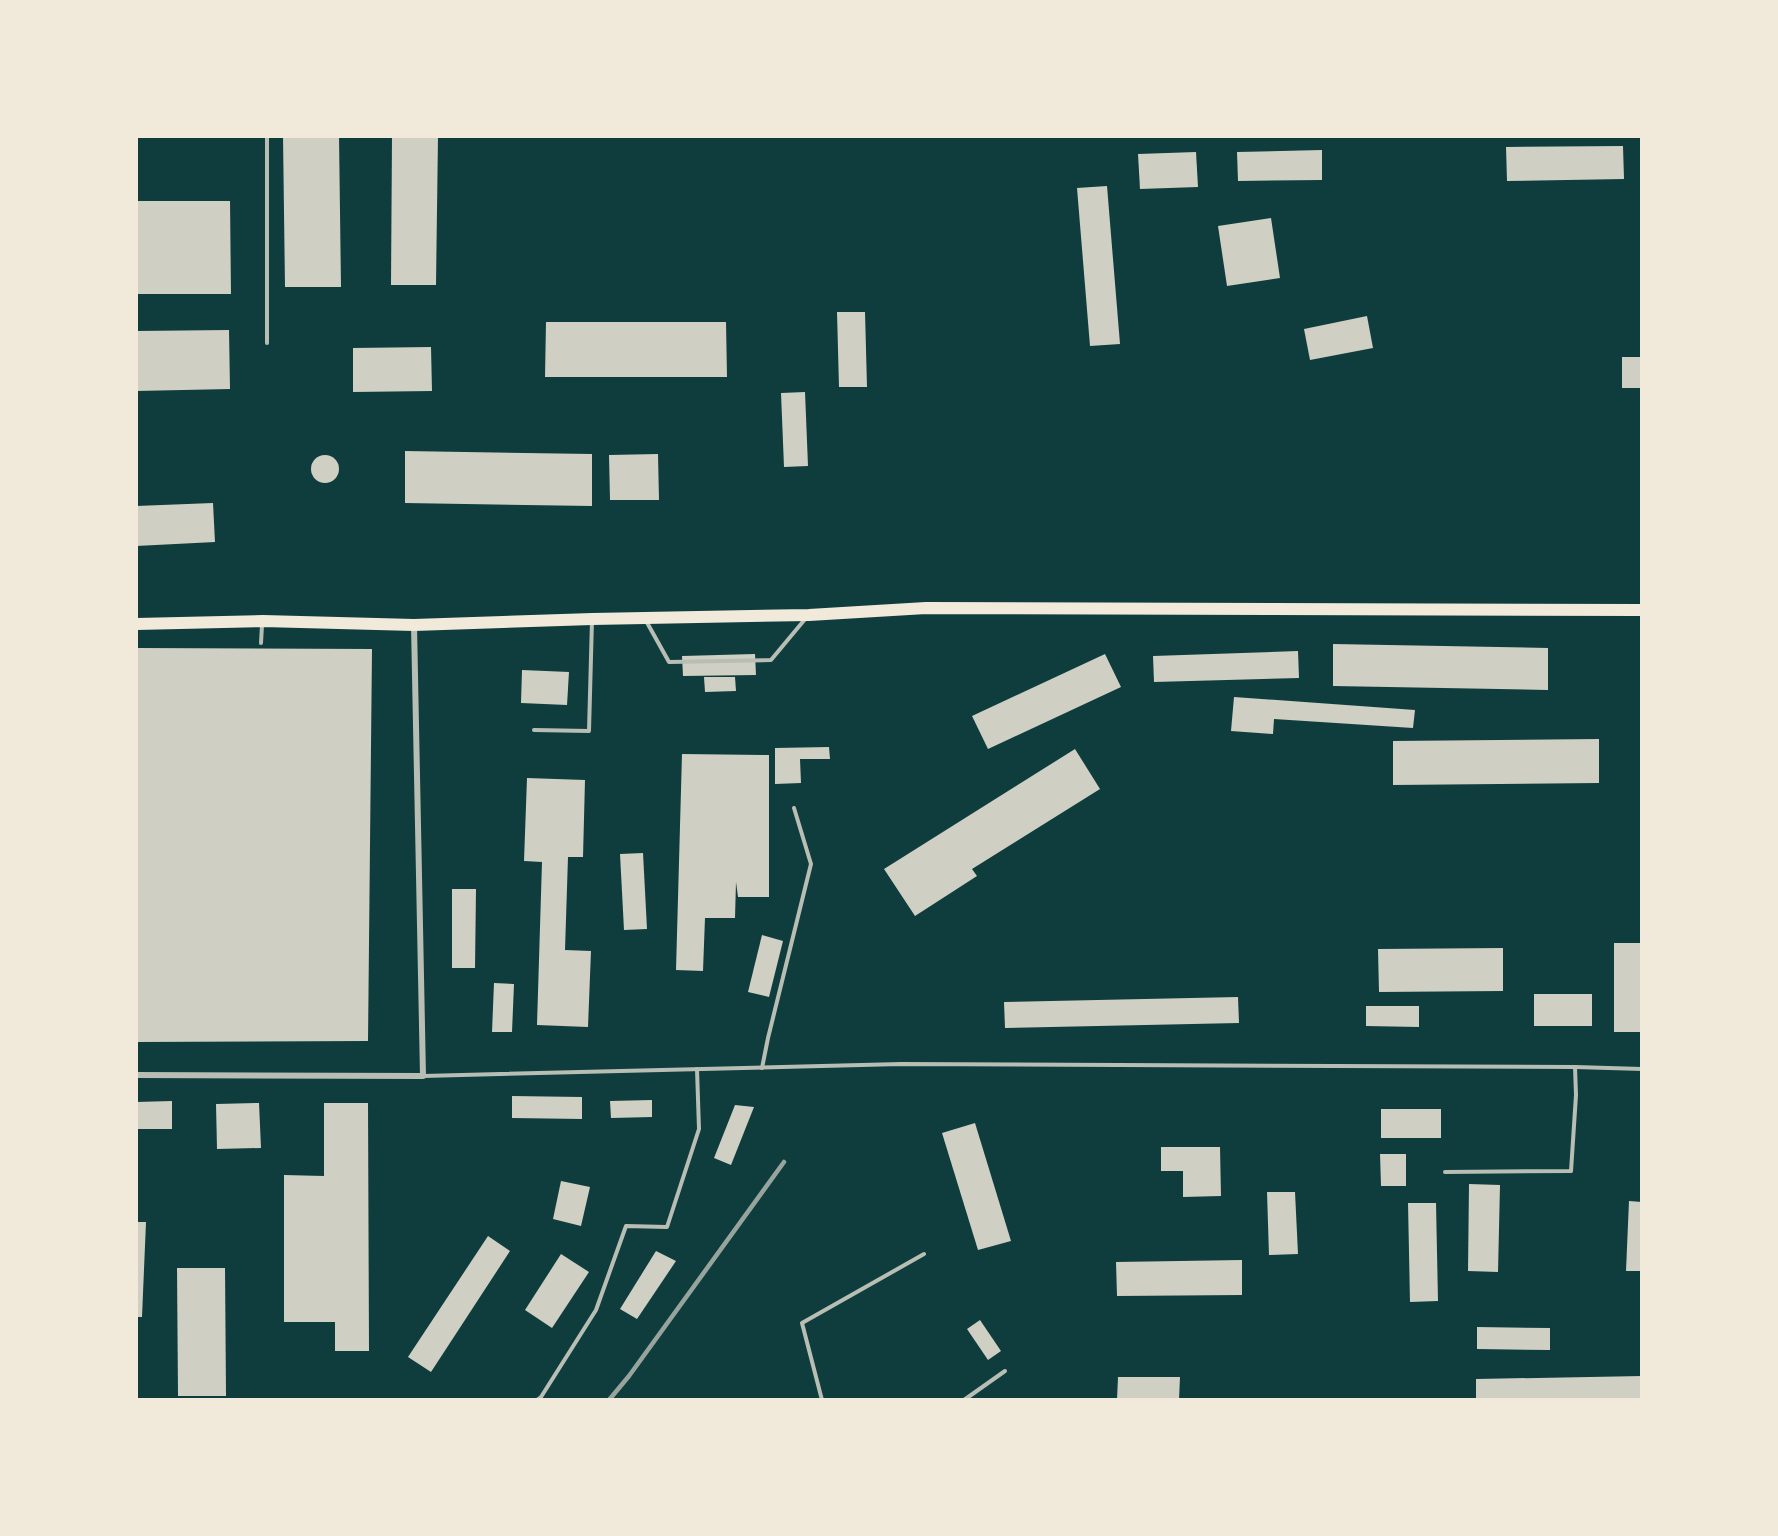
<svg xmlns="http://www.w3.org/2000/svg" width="1778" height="1536" font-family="'Crimson Pro',serif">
<rect width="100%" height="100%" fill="#0f3d3e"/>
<g fill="#cfcfc3">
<polygon points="283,136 339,136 341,287 285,287"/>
<polygon points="392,136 438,136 436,285 391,285"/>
<polygon points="1623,146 1624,179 1507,181 1506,147"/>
<polygon points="1322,150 1322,180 1238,181 1237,152"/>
<polygon points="1196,152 1198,187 1140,189 1138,154"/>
<polygon points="1107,186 1120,344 1090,346 1077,188"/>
<polygon points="136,201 230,201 231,294 136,294"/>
<polygon points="1271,218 1280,278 1227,286 1218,226"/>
<polygon points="837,312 865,312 867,387 839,387"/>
<polygon points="1367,316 1373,348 1310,360 1304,329"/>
<polygon points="546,322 726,322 727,377 545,377"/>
<polygon points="229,330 230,389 136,391 136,331"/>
<polygon points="431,347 432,391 353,392 353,348"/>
<rect x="1622" y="357" width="20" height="31"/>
<polygon points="805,392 808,466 784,467 781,393"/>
<polygon points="405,451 592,454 592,506 405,503"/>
<polygon points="658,454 659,500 610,500 609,455"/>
<circle cx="325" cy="469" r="14"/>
<polygon points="213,503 215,542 136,546 136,506"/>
<polygon points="1333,644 1548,648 1548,690 1333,686"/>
<polygon points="136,648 372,649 368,1041 136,1042"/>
<polygon points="1298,651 1299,678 1154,682 1153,656"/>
<polygon points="755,654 756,675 683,676 682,656"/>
<polygon points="1105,654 1121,687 988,749 972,716"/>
<polygon points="522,670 569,672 567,705 521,703"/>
<polygon points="704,677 735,677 736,691 705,692"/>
<polygon points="1234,697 1415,710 1413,728 1274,719 1273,734 1231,731"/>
<polygon points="1599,739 1599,783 1393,785 1393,741"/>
<polygon points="829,747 830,759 800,759 801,783 775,784 775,748"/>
<polygon points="1075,749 1100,789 972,869 977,876 915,916 884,869"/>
<polygon points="682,754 769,755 769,897 738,897 736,882 735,918 705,918 703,971 676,970"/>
<polygon points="527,778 585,780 583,857 568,857 565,950 591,951 588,1027 537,1025 542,862 524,861"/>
<polygon points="643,853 647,929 624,930 620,854"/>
<polygon points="452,889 476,889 475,968 452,968"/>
<polygon points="762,935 783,941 769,997 748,992"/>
<polygon points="1614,943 1640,943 1642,1032 1614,1032"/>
<polygon points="1503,948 1503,991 1379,992 1378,949"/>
<polygon points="494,983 514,984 512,1032 492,1032"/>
<rect x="1534" y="994" width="58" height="32"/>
<polygon points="1238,997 1239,1023 1005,1028 1004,1002"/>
<polygon points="1366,1006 1419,1006 1419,1027 1366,1026"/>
<polygon points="512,1096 582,1097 582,1119 512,1118"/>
<polygon points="652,1100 652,1117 611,1118 610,1101"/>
<polygon points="172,1101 172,1129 136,1129 136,1102"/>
<polygon points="259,1103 261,1148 217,1149 216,1104"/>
<polygon points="324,1103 368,1103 369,1351 335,1351 335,1322 284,1322 284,1175 324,1176"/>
<polygon points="735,1105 754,1107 731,1165 714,1158"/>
<rect x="1381" y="1109" width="60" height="29"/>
<polygon points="975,1123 1011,1241 978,1250 942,1133"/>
<polygon points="1161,1147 1220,1147 1221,1196 1183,1197 1183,1171 1161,1171"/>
<polygon points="1380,1154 1406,1154 1406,1186 1381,1186"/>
<polygon points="561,1181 590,1187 581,1226 553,1219"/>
<polygon points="1469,1184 1500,1185 1498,1272 1468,1271"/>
<polygon points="1267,1192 1295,1192 1298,1254 1269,1255"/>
<polygon points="1629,1201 1642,1202 1642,1271 1626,1271"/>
<polygon points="1408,1203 1436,1203 1438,1301 1410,1302"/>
<polygon points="136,1222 146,1222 142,1317 136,1317"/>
<polygon points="488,1236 510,1251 431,1372 408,1357"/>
<polygon points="656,1251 676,1261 637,1319 620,1309"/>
<polygon points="561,1254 589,1272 552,1328 525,1310"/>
<polygon points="1242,1260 1242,1295 1117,1296 1116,1262"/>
<polygon points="177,1268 225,1268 226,1396 178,1396"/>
<polygon points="980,1320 1001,1351 988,1360 967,1329"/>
<polygon points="1477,1327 1550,1328 1550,1350 1477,1349"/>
<polygon points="1642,1376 1642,1400 1476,1400 1476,1379"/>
<polygon points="1118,1377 1180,1377 1179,1400 1117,1400"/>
</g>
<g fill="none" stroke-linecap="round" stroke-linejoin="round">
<g stroke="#b8beb3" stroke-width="4">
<polyline points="267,343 267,136"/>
<polyline points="645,619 669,662 771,660 806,618"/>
<polyline points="261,643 262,625"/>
<polyline points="534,730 589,731 592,620"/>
<polyline points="762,1068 768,1038 811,864 794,808"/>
<polyline points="423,1076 901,1064 1575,1067 1642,1069"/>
<polyline points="1445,1172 1571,1171 1576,1095 1575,1067"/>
<polyline points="537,1400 541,1397 596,1310 626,1226 667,1227 699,1129 697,1069"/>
<polyline points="822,1400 802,1323 924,1254"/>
<polyline points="964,1400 1005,1371"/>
</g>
<polyline stroke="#b8beb3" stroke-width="6" points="136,1075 423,1076 414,625"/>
<polyline stroke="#f1e9da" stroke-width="12" points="136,624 263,621 414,625 592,619 809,615 926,608 1642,610"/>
<polyline stroke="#97a49c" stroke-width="4.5" points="609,1400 629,1376 784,1162"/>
</g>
<rect width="1778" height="1536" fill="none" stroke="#f1e9da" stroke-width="276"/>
</svg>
